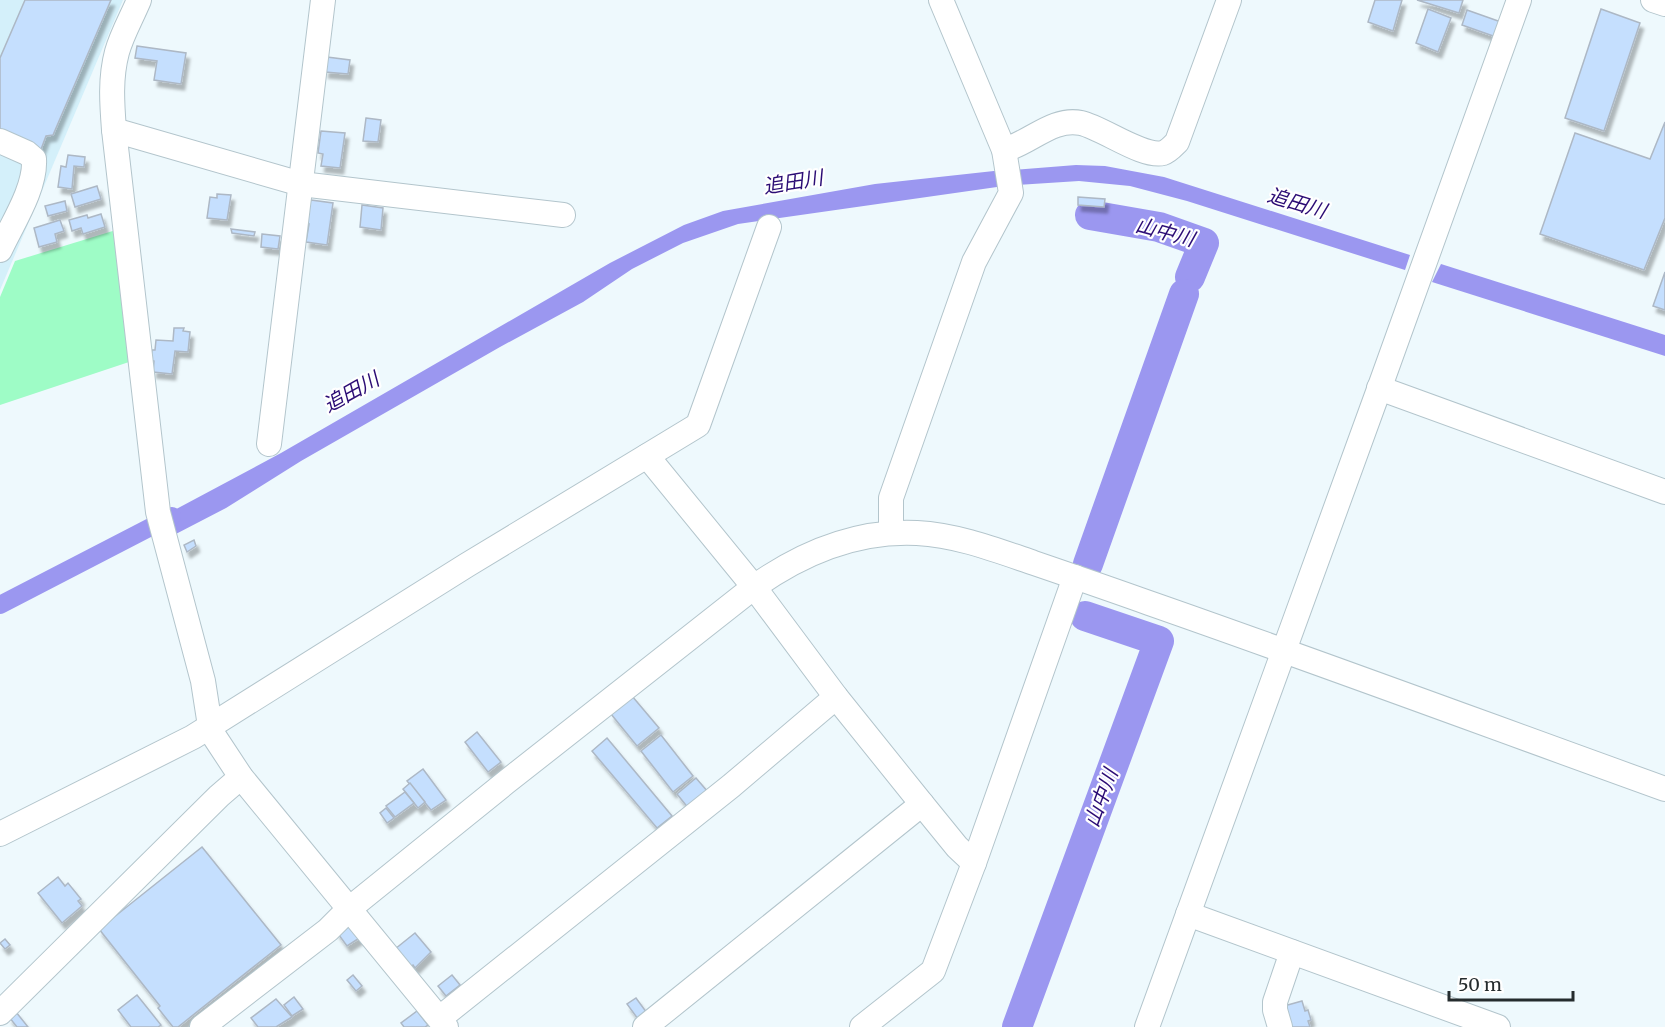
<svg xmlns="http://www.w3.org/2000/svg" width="1665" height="1027" font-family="Merriweather,'Noto Sans JP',serif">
<defs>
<filter id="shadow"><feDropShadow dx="3.5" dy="6" stdDeviation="1.5" flood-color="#0004"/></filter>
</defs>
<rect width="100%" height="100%" fill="#eef9fd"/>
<polygon fill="#d4f0fa" points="0,0 123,0 0,290"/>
<polygon fill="#9efcc6" points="116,230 129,362 0,405 0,297 15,261"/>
<g fill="#9b97f0">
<polygon points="1076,165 1105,166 1164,177 1410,255 1405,270 1187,201 1130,186 1079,181 1017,185 1013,170"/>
<polygon points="1003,170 1004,186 738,224 683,243 632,269 583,302 500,347 301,461 226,508 172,536 167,514 281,453 610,263 684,225 723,211 875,184"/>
<polygon points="1441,264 1665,335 1665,356 1432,282"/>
</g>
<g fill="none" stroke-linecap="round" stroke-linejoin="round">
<polyline stroke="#9b97f0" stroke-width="18" points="0,605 172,516"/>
<g stroke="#9b97f0" stroke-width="30">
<polyline points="1090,215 1159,227 1204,243 1190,277"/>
<polyline points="1088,564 1184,294"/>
<polyline points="1017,1027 1159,641 1085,616"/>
</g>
</g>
<g fill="#c5dffe" stroke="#adb8c5" stroke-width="1.5" filter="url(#shadow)">
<polygon points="25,0 111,0 53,135 46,136 40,152 0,135 0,58"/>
<polygon points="1375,0 1402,0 1393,31 1368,22"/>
<polygon points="1417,0 1463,0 1459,13"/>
<polygon points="1428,9 1451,18 1438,52 1416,43"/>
<polygon points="1601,9 1640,23 1604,131 1565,118"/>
<polygon points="1467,10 1501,22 1496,37 1462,25"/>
<polygon points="137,46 186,53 181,84 154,80 157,61 135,58"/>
<polygon points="327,57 350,60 348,74 325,72"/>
<polygon points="366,118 381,120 378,142 363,141"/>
<polygon points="1665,122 1665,218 1644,270 1540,234 1575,133 1650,159"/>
<polygon points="321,131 345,133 340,168 321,166 323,154 318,153"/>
<polygon points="68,155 85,157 84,167 74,166 72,189 58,187 61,166 66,167"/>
<polygon points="97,186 101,199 75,207 71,194"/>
<polygon points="217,194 231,195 227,220 207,218 210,197 217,198"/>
<polygon points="1078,197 1105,199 1104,207 1078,205"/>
<polygon points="311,200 333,203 327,245 306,242 309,224 302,223"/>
<polygon points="65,201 67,211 48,216 45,206"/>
<polygon points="362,205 383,208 381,230 360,227"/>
<polygon points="101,214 105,227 83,234 81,228 72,231 69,220 87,215 88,218"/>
<polygon points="60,220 64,231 55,234 57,242 39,247 34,228"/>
<polygon points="231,229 255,232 254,236 232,233"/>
<polygon points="262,234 280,236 278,249 261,247"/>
<polygon points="1665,272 1665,310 1653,306"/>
<polygon points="174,328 184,328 183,331 190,332 188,352 175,351 172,374 153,372 154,361 150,360 152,350 155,350 156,340 173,341"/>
<polygon points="194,540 196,546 187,552 184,545"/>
<polygon points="632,696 659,728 637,746 611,714"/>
<polygon points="477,732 501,762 488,772 465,742"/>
<polygon points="661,735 693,776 673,792 641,751"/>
<polygon points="607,738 672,816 657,828 592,751"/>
<polygon points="423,769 446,800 431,810 407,781"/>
<polygon points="696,778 708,792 689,809 677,794"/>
<polygon points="410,783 425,802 418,808 403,789"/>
<polygon points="405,792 414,803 395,817 386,806"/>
<polygon points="386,808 394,818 387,823 380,813"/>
<polygon points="202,847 281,945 178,1027 173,1027 158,1008 160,1006 99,929"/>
<polygon points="58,877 65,886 68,883 81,899 78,901 82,906 62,923 38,893"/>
<polygon points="350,921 361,937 347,946 336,931"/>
<polygon points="415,933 431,952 415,968 413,965 410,967 395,949"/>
<polygon points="5,939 10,945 5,949 0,943"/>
<polygon points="353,975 362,986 356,991 347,980"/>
<polygon points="452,975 460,985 446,996 438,986"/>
<polygon points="137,995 161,1025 158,1027 131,1027 118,1010"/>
<polygon points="294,997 303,1009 292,1016 284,1005"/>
<polygon points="636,998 647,1013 638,1019 627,1004"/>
<polygon points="276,999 292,1017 276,1027 258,1027 251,1018"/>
<polygon points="1302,1001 1305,1011 1308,1010 1311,1020 1308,1021 1310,1027 1290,1027 1284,1006"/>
<polygon points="417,1011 428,1025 425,1027 404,1027 401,1023"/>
<polygon points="16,1012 28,1027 17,1027 9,1017"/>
</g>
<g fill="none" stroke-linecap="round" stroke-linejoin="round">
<defs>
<g id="minor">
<path d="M139 0C132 17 122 34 117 52 110 78 112 104 114 130L158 512 203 681 210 726 214 736 241 777 446 1027"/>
<polyline points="1653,0 1665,4"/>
<polyline points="114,130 301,184 563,215"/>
<path d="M0 141 27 153 34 159C36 188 12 224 0 250"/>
<path d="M1004 150C1030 143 1053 117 1081 123 1103 128 1143 158 1163 153 1169 151 1173 146 1177 142L1229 0"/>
<polyline points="1379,388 1665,492"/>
<polyline points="269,444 323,0"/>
<polyline points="647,456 754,587 836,697 922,804 957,847 974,863"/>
<polyline points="891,533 891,498 974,262 1011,193 1004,150 941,0"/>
<polyline points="0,834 193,737 467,565 698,425 769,227"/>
<polyline points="1188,914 1498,1027"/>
<polyline points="0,1013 219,796 241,777"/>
<polyline points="440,1018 731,786 836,697"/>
<path d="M202 1027 328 930 349 909 505 783 754 587C802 553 856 530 917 533 957 535 996 550 1034 563 1072 576 1110 589 1149 603 1321 663 1493 727 1665 789"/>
<polyline points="645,1027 922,804"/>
<polyline points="862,1027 933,971 974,863 1075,577"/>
<path d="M1147 1027C1271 685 1397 343 1519 0"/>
<polyline points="1280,1027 1275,1010 1275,1002 1292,952"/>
</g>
</defs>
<use href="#minor" stroke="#b3c5cc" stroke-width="26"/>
<use href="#minor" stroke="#fff" stroke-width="24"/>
</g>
<g text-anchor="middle" stroke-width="4.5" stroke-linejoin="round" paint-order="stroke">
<g font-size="20" font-style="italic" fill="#2b0c75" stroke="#fff">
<text transform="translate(793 182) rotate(-9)" y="7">追田川</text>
<text transform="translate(1297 203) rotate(17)" y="7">追田川</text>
<text transform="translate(1165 232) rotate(15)" y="7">山中川</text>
<text transform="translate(351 392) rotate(-29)" y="7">追田川</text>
<text transform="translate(1101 798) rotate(-70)" y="7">山中川</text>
</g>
</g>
<path d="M1449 991v9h124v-9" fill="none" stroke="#252c2e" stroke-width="3"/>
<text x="1458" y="991" font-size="18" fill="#252c2e" stroke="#ffffff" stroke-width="4.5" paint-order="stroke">50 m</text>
</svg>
